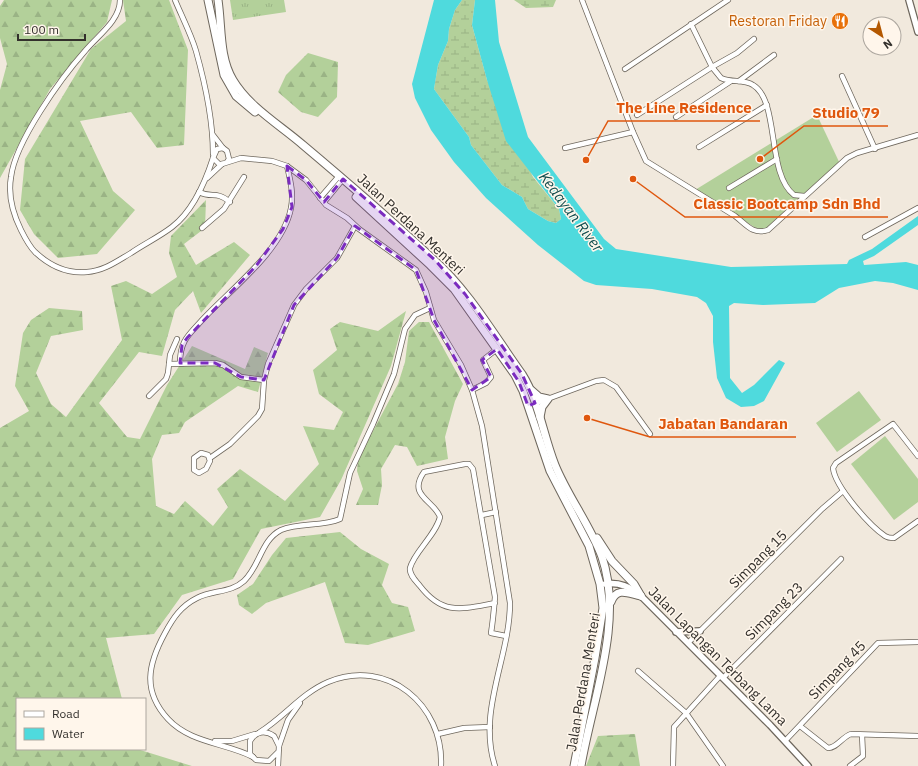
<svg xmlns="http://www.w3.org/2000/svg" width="918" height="766" font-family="'IBM Plex Sans',sans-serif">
<defs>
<pattern id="grass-tufts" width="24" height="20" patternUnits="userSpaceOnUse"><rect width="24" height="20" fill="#b3d09a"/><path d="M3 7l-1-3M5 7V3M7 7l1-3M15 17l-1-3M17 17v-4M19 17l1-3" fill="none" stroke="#9ab385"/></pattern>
<pattern id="forest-firs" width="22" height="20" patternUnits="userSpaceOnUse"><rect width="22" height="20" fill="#b3d09a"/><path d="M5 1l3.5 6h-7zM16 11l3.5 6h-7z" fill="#9ab385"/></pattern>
<pattern id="wetland-marsh" width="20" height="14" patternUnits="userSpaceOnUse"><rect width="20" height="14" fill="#b3d09a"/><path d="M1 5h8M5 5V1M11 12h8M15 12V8" fill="none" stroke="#9ab385"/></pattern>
</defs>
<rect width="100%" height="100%" fill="#f1e9dd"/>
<polygon fill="url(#grass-tufts)" points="230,0 284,0 286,12 233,20"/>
<g fill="url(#forest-firs)">
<polygon points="4,0 112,0 107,22 50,89 0,178 0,90 7,64 0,38 0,6"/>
<polygon points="123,0 169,0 188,50 184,145 157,148 131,112 80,121 113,191 135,210 97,254 58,258 34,234 20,210 25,159 91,49 126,21"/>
<polygon points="308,53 338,62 337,97 318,117 301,112 278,92 286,75"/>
<polygon points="206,200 205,228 184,244 196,265 234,242 250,255 201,313 193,291 175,310 162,356 139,352 99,403 127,437 140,439 167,385 192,346 245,369 254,347 268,353 258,392 238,386 185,422 179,433 162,435 152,459 156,506 174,514 185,501 213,526 228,507 217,489 240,469 285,501 319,464 303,426 334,430 343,412 319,394 313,370 337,350 330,329 340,322 378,331 406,311 391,366 341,480 320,517 261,529 233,579 182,595 154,634 106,638 122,699 17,699 17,749 137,749 192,766 0,766 0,428 29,411 15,386 23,333 31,320 49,308 82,311 83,330 51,336 36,373 51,404 66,417 122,340 111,286 126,281 152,294 177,277 169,253 171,236"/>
<polygon points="419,322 429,322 463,384 455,401 445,437 448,459 417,466 407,447 395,445 381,469 382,485 378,505 356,505 363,489 357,471 358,459 398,384 405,362 409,331"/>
<polygon points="340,532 361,549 389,564 382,585 392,603 408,607 415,631 368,645 345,643 325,582 266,603 252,614 239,605 237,595 253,584 272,555 286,538"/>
<polygon points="635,734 640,766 586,766 598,736"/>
</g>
<g fill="url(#wetland-marsh)">
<polygon points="462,0 475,0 472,25 487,80 533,177 559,209 561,219 556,223 548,221 528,209 522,197 502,185 471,145 469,137 434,89 438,65 448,41 449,29 455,10"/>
<polygon points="514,0 556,0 553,7 526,8"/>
</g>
<g fill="#b3d09a">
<polygon points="817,115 841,166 764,233 695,190"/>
<polygon points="859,391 881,420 837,452 816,423"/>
<polygon points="885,436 918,479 918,502 894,520 851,464"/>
</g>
<polygon fill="#4fdadd" points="434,0 462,0 455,10 449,29 448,41 438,65 434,89 469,137 471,145 502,185 522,197 528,209 548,221 556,223 561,219 559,209 506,141 487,80 472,25 475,0 495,0 499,42 528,137 604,239 616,249 731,267 847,264 849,260 872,249 918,216 918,225 874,256 863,261 864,265 906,262 918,265 918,290 893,283 875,281 839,288 815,303 763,305 734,303 729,306 730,378 742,393 754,385 779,360 785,363 764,401 754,406 741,407 726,398 717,378 713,342 713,316 706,303 697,297 652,289 596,285 584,281 538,245 486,198 454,162 431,130 415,98 412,84"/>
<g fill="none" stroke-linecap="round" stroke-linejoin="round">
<defs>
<g id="minor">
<path d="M120 0C120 21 97 36 85 51 61 78 15 142 11 177 8 195 13 214 21 230 25 238 29 246 35 252 50 266 67 274 87 272 104 271 117 261 131 253 144 244 159 237 172 227 193 211 205 183 213 158"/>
<path d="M175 0C182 17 191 34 196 51 205 83 213 122 213 154"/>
<path d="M582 0 633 132 646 161 735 216C746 224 752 235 768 230L847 158 857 153 918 135"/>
<path d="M691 24 712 67 721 78C731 83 744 79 753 85 780 101 766 173 794 195L804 196"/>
<polyline points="625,69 728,0"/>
<polyline points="842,76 875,149"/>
<polyline points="739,81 774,55"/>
<polyline points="637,115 712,67 737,53 754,39"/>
<polyline points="676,117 731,81"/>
<polyline points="213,135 223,148"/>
<polyline points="699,147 767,105"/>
<polyline points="565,148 633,132"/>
<path d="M227 162 229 159 227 151 223 148 217 149 213 158 219 164H222L241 158 272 161 287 166 306 180 326 205 347 218 359 229 416 270 426 292 434 320 461 365 472 390 482 426 510 603C510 657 477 711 495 766"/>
<polyline points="207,178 222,164"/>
<polyline points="729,188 777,159"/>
<path d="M199 192C213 199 215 190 230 202"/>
<polyline points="320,198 339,176"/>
<polyline points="324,202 343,179"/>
<polyline points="202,228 224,209 244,177"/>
<polyline points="865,237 918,208"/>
<path d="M180 363C180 340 189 335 203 319 231 289 283 250 291 208 294 194 290 179 287 166"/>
<polyline points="169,364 215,363 223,365 241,377 264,380"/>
<polyline points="472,390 486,383 491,377 483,360 497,349"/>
<polyline points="149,396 166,379 168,373 170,355 177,339"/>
<polyline points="534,404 596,381 604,380 616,387 650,434"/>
<polygon points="201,453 208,455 210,461 206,469 199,473 194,470 194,458"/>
<path d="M918 456 893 424 836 463 833 468C835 487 870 526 885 536 888 538 891 538 894 538L918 521"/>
<polyline points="210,458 230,444 258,416 262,409 264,380 268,364 294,305 306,289 337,258 355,226"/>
<polyline points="482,515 496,512"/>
<path d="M495 603C462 609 443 616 420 586 416 581 409 575 410 568 414 552 436 535 440 517 434 500 407 496 424 472L465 464H469L473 469 495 597C494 609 493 621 491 633L506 636"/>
<polyline points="688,643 822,509 843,491"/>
<polyline points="638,671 686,713 723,766"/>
<polyline points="723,678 841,559"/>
<path d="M800 726 828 748C837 748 842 737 851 734L918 736"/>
<path d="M260 732C284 717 302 693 328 682 387 657 444 705 441 766"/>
<polyline points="438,734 464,728 490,727"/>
<polyline points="215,741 232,741 255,734"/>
<polyline points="785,741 878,643 918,642"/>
<polyline points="279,746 288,720 300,703"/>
<path d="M278 752 269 761 256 760 250 754V741C256 731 265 730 274 736L279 746 278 766"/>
<path d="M253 757C226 743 190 743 168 719 142 691 148 664 165 633 173 618 181 606 197 598 212 590 231 593 244 581 260 566 261 540 281 530 300 522 322 527 340 519L350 473 373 424 394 374 405 329 415 315 430 308"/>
<polyline points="673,766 674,727 720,676"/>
<polyline points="850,766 863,756 862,735"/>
</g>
<g id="tertiary">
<polyline points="909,0 918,32"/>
<path d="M605 584C620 582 630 587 641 596L770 725 808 766"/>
<polyline points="676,632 700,631"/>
</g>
<g id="primary">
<polyline points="208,0 224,75 236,96 255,112"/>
<path d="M218 0C222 26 219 57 233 80 249 107 280 125 303 145 347 182 391 220 433 259 469 291 494 335 522 374 539 401 543 435 555 465 568 497 590 525 602 557 624 621 592 701 581 766"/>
<polyline points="356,197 430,265 454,289 515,375 523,391 550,471 589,546 600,584 603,608 595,658 574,766"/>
<polyline points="531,390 539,397 548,399 542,407 540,417"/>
<polyline points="597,538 612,561 634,584 641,596"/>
<path d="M611 602C617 586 629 594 641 596"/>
</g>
</defs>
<use href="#minor" stroke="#6e675d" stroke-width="6"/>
<use href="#tertiary" stroke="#6e675d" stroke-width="8"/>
<use href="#primary" stroke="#6e675d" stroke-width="9"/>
<use href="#minor" stroke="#fff" stroke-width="4.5"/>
<use href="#tertiary" stroke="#fff" stroke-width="5.5"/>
<use href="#primary" stroke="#fff" stroke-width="7"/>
</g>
<path fill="#7b2cbf" fill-opacity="0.2" stroke="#7b2cbf" stroke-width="3" stroke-dasharray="8 5" stroke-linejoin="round" d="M287 166 306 180 324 202 343 179 435 260 465 294 522 374 535 403 528 406 519 382 497 349 482 360 491 377 472 390 434 320 416 270 355 226 337 258 294 305 264 380 241 377 215 363H180L182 345 187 338 256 266 283 229 292 207Z"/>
<defs>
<symbol id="restaurant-disc" viewBox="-11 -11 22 22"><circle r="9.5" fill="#e8710a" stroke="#fff6eb"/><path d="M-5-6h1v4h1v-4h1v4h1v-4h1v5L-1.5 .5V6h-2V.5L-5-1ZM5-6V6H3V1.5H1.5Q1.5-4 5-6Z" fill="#fff"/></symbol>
</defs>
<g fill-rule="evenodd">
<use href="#restaurant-disc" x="830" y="11" width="20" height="20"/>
</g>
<g text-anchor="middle" stroke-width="3" stroke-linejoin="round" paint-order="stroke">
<g font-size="14" fill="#c56008" stroke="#fff6eb" text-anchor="end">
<text x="827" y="26">Restoran Friday</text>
</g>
<g font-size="14" fill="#33302c" stroke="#fff6eb">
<text transform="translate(411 224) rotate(43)" y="5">Jalan Perdana Menteri</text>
<text transform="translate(758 559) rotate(-45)" y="5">Simpang 15</text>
<text transform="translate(774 611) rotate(-45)" y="5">Simpang 23</text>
<text transform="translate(718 656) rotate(45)" y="5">Jalan Lapangan Terbang Lama</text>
<text transform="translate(837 670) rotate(-46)" y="5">Simpang 45</text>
<text transform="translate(583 682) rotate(-80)" y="5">Jalan Perdana Menteri</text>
</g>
<g font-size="15" font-style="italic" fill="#114e4f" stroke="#fff6eb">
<text transform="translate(571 212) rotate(53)" y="5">Kedayan River</text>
</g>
</g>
<path fill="none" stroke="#df570e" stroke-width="1.5" d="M586 160L608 121H760M760 159L804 126H888M633 179L685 217H888M587 418L650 437H796"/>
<g fill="#df570e" stroke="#fff6eb" stroke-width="1.5">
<circle cx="586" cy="160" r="4"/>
<circle cx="760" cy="159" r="4"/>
<circle cx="633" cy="179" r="4"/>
<circle cx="587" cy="418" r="4"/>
</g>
<g font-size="15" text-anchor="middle" font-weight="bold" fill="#df570e" stroke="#fff6eb" stroke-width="3" stroke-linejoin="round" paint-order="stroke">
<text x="684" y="113">The Line Residence</text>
<text x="846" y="118">Studio 79</text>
<text x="787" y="209">Classic Bootcamp Sdn Bhd</text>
<text x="723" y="429">Jabatan Bandaran</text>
</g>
<rect x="16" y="698" width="130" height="52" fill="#fff6eb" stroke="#ada79f"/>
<rect x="24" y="711" width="20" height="6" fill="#ffffff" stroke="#ada79f"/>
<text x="52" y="718" font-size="12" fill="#33302c">Road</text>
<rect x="24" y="728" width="20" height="12" fill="#4fdadd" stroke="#ada79f"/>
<text x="52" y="738" font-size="12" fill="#33302c">Water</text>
<g transform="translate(882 36) rotate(144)"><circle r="19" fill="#fff6eb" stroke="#ada79f"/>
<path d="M0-3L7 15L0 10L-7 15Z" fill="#b45800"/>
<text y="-6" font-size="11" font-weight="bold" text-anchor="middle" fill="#33302c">N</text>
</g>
<path d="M18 34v6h67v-6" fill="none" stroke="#33302c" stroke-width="2"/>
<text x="24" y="34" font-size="12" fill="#33302c" stroke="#fff6eb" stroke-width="3" paint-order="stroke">100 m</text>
</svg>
